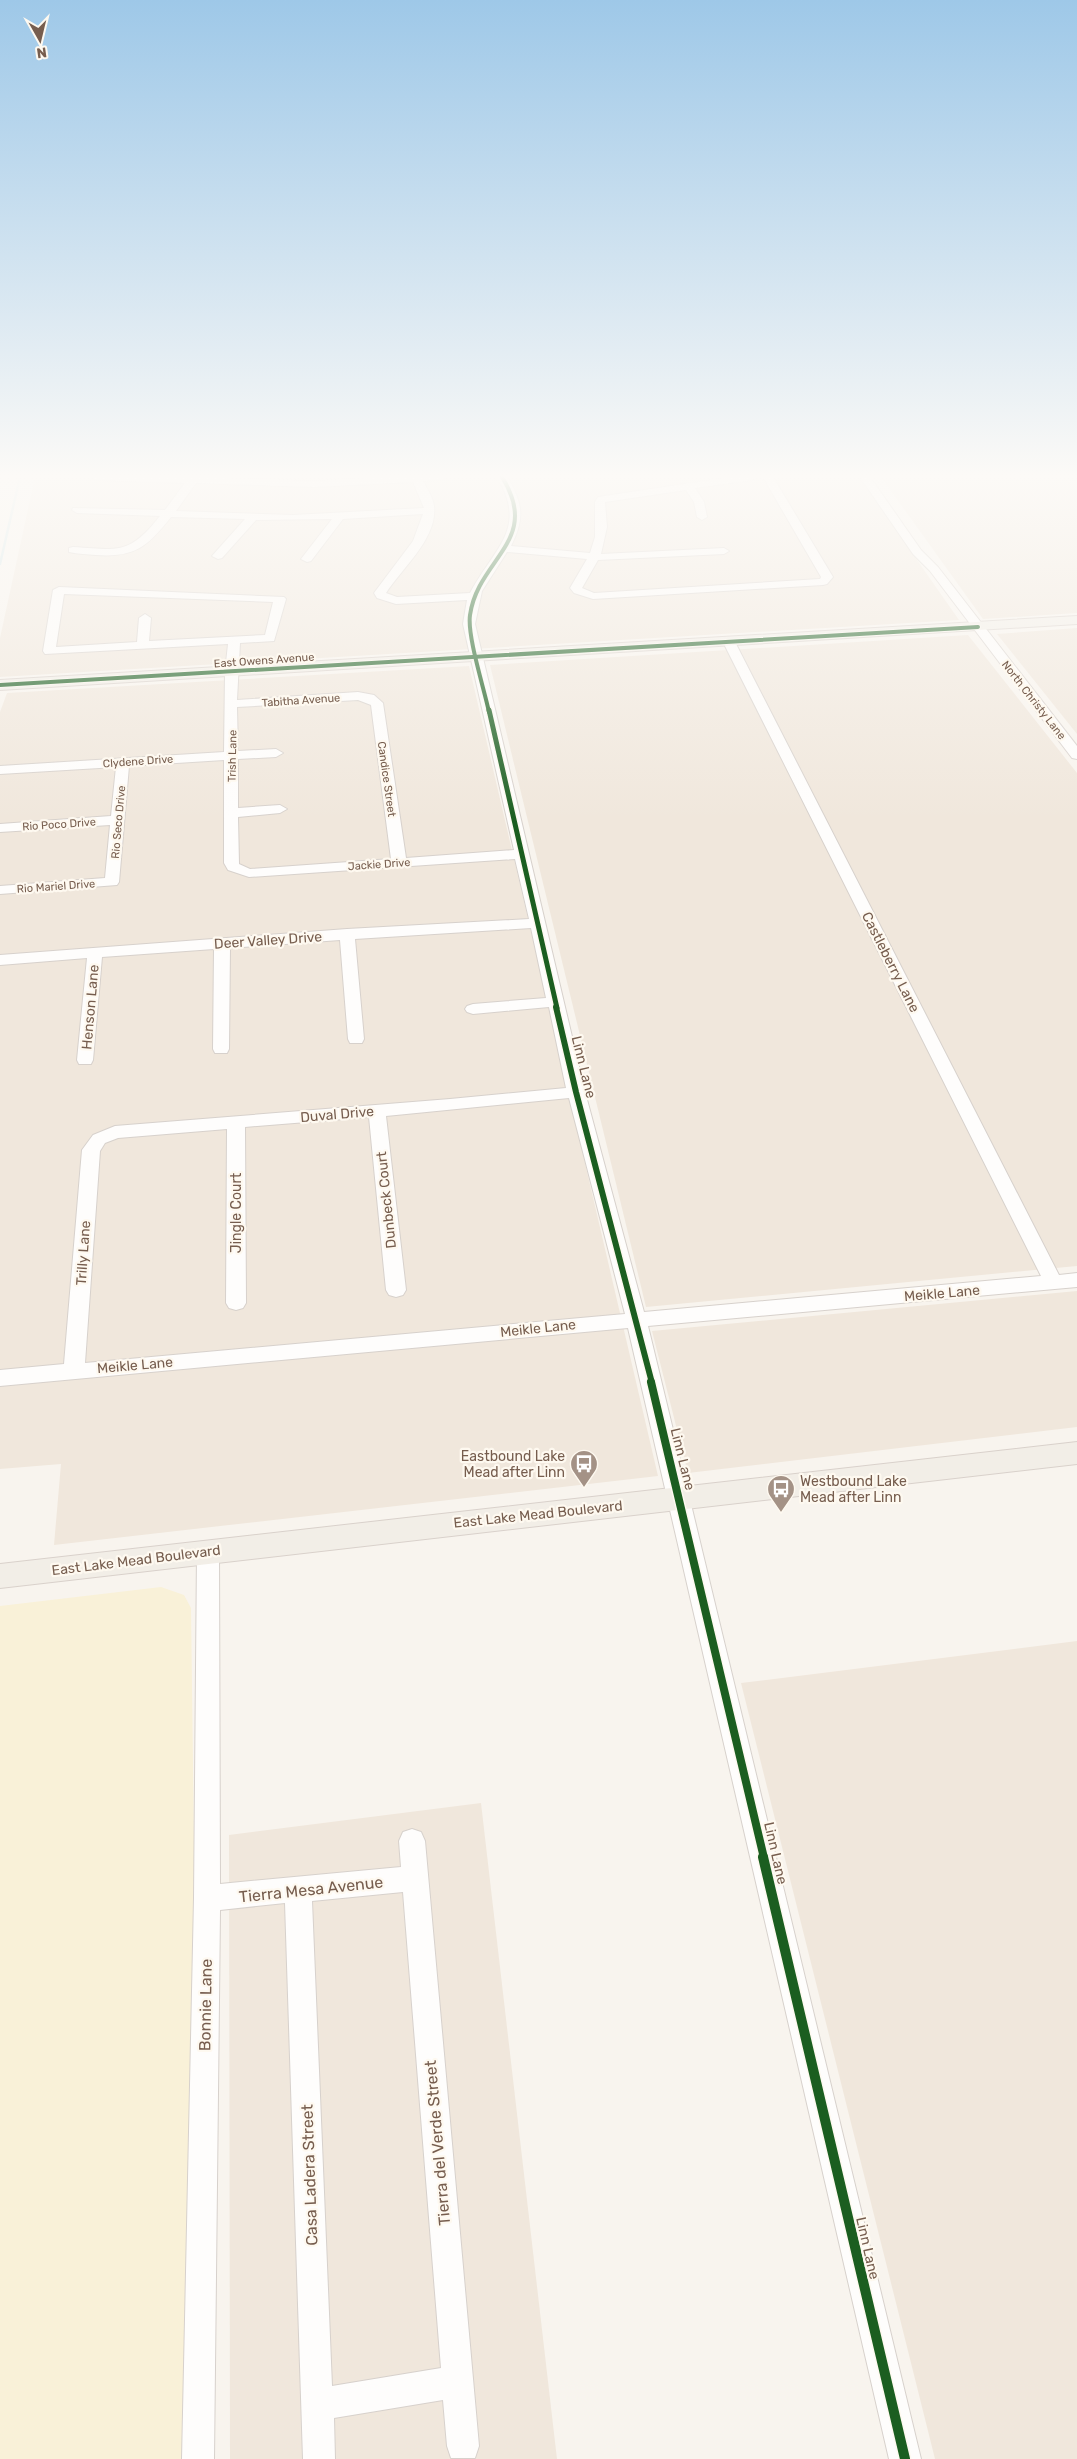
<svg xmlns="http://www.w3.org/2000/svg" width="1077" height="2459" font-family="Rubik,sans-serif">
<rect width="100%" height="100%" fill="#f8f4ee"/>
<g fill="#f0e7dc">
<polygon points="35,477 859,477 959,620 0,677 0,638"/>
<polygon points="881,477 1077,477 1077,613 983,619"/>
<polygon points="1077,628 1077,734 997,634"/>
<polygon points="968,635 1077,773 1077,1266 646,1307 490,665"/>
<polygon points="469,666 658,1476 54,1545 61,1464 0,1469 0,712 7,693"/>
<polygon points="1077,1291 1077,1427 688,1473 652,1331"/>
<polygon points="1077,1641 1077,2459 935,2459 741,1683"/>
<polygon points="481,1803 557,2459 230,2459 229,1835"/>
</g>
<polygon fill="#f9f1d8" points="161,1587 184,1595 191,1608 200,2313 198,2459 0,2459 0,1606"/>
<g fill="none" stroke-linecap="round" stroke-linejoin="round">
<polyline stroke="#cfe5e8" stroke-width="2.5" points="0,564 20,477"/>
<defs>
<g id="minor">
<path d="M91 477H192L314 481 385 477H446L441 480 423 481C427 489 433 497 434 506 438 538 402 568 386 593L397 597 470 593C493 549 529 529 497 477H507C523 503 525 518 511 546L590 553 595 537V502L598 497 731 477H757L752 480 695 488 704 502 707 517 702 520 697 517 694 502 686 490 605 502 607 527 601 554 724 548 729 551 724 554 598 560 582 588 594 593 820 579 821 577 763 477H773L833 577 827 584 823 585 593 599 574 593 570 588 587 559 507 552 482 591 475 624 585 1092 644 1312 1041 1276 723 642 729 638 735 642 1059 1275 1077 1273V1287L648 1326 921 2459H889L628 1328 0 1386V1370L64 1364 82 1150 93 1135 115 1126 450 1099 566 1088 549 1007 473 1014 467 1012 465 1009 467 1006 473 1004 546 998 531 928 355 939 364 1039 362 1043H350L348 1039 340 940 230 948 229 1049 227 1053H215L213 1049 214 949 102 957 93 1060 91 1064H79L77 1060 87 958 0 965V955L347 929 529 919 515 859 249 877 228 870 224 863V760L129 766 119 882 117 885 0 894V886L105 878 110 825 0 832V824L111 816 116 767 0 774V766L224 752 225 672 228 644 45 654 43 651 53 590 59 587 284 597 286 599 274 641 240 643 237 700 358 692 374 695 383 703 406 858 514 850 463 624 467 600 396 604 377 598 374 593 413 541 423 514 343 519 311 561 307 562 301 559 332 519 256 520 222 558 218 559 212 556 245 519 171 517C148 546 135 558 96 555 87 554 78 554 69 552V548L73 547C119 550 129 555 160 516L77 513 72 510 73 508 165 510 185 483 96 480ZM413 482 424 508 293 515 176 511 196 483 314 487ZM64 594 273 602 265 635 149 641 151 618 145 614 139 618 137 642 56 647ZM358 700 371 705 391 859 250 869 239 864 238 817 280 813 287 809 280 805 238 808V759L276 757 283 753 276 749 238 751 237 707ZM569 1098 625 1314 85 1363 100 1151 105 1143 118 1138 227 1129 226 1303 229 1308 236 1310 243 1308 246 1303 245 1127 369 1117 386 1290 389 1295 396 1297 403 1295 406 1290 386 1116Z"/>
<polygon points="860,477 870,477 921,550 938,567 1077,746 1077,759 1072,758 930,571 913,554"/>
<path d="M208 1543 216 1545 219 1552 220 1884 401 1867 399 1841 403 1832 412 1829 421 1832 425 1841 479 2446 475 2458H451L447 2446 443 2400 334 2418 335 2459H303L285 1903 220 1910 214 2459H182L194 1898 197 1552 200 1545ZM403 1892 441 2368 332 2386 312 1901Z"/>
</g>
<g id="major">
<polygon points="1077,616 1077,624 0,690 0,680"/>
<polygon points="1077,1442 1077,1464 0,1588 0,1564"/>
</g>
</defs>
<use href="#minor" stroke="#d7d1cc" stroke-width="2"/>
<use href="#major" stroke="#d9d1cb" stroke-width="2"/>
<use href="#minor" fill="#fefdfc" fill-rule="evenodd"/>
<use href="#major" fill="#f2eee7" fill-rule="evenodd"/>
<defs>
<g id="cycleway-far4">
<polyline points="0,685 978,627"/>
<path d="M489 712C484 688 467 636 470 615 478 558 542 541 502 477"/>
</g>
<polyline id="cycleway-far3" points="489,710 557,1008"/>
<polyline id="cycleway-far2" points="556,1007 576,1092 652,1383"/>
<polyline id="cycleway-far1" points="651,1382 764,1858"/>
<polyline id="cycleway" points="763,1857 905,2459"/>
</defs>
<use href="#cycleway-far4" stroke="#fef9f0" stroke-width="5.5"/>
<use href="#cycleway-far3" stroke="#fef9f0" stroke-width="8"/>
<use href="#cycleway-far2" stroke="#fef9f0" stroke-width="9"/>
<use href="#cycleway-far1" stroke="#fef9f0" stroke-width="11"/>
<use href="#cycleway" stroke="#fef9f0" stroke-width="13"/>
<use href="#cycleway-far4" stroke="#1b5e20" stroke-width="4"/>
<use href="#cycleway-far3" stroke="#1b5e20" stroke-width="5"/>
<use href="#cycleway-far2" stroke="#1b5e20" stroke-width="6"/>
<use href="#cycleway-far1" stroke="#1b5e20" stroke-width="8"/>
<use href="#cycleway" stroke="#1b5e20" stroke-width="10"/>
</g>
<linearGradient id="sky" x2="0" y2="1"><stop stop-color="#9ec8e8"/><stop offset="0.58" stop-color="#fcfaf7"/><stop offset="1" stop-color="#fcfaf7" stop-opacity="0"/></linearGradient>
<rect width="1077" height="821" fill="url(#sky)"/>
<defs>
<symbol id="bus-pin" viewBox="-11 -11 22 30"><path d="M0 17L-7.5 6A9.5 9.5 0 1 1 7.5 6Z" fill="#a49286" stroke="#fef9f0"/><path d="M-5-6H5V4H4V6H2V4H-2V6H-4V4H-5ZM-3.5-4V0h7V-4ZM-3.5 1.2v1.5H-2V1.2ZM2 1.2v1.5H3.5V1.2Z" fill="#fff"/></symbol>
</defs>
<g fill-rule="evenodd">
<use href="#bus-pin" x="568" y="1448" width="32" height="43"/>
<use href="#bus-pin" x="765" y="1473" width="32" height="43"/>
</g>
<g text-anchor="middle" stroke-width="4.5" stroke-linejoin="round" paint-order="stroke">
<g font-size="11" fill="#765d4e" stroke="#fef9f0">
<text transform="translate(264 660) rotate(-4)" y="4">East Owens Avenue</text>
<text transform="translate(301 700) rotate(-4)" y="4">Tabitha Avenue</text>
<text transform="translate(1034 700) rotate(52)" y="4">North Christy Lane</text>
<text transform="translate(232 756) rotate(-89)" y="4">Trish Lane</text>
<text transform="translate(138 761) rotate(-4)" y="4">Clydene Drive</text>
<text transform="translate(387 779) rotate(82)" y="4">Candice Street</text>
<text transform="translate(118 822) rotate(-85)" y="4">Rio Seco Drive</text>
<text transform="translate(59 824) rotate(-4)" y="4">Rio Poco Drive</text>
<text transform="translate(379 864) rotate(-4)" y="4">Jackie Drive</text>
<text transform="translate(56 886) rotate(-4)" y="4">Rio Mariel Drive</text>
</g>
<g font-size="14" fill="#765d4e" stroke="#fef9f0">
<text transform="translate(268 940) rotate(-4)" y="5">Deer Valley Drive</text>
<text transform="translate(891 962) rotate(63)" y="5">Castleberry Lane</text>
<text transform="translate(90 1007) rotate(-85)" y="5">Henson Lane</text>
<text transform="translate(584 1067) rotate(76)" y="5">Linn Lane</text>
<text transform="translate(337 1114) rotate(-5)" y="5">Duval Drive</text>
<text transform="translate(386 1200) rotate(-96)" y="5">Dunbeck Court</text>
<text transform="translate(236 1213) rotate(-90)" y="5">Jingle Court</text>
<text transform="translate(83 1253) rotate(-86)" y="5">Trilly Lane</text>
<text transform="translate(942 1293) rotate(-5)" y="5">Meikle Lane</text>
<text transform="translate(538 1328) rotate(-6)" y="5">Meikle Lane</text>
<text transform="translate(135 1365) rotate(-5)" y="5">Meikle Lane</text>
<text transform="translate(683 1459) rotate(76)" y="5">Linn Lane</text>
<text transform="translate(538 1514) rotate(-6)" y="5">East Lake Mead Boulevard</text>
<text transform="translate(136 1560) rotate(-7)" y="5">East Lake Mead Boulevard</text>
<text transform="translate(776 1853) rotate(77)" y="5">Linn Lane</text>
<text transform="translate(868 2248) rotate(77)" y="5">Linn Lane</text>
</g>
<g font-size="14" fill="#765d4e" stroke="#fef9f0" text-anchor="end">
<text x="565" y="1461">Eastbound Lake<tspan x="565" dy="16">Mead after Linn</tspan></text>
<text x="800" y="1486" text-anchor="start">Westbound Lake<tspan x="800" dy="16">Mead after Linn</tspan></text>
</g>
<g font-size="16" fill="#765d4e" stroke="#fef9f0">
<text transform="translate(311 1889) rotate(-6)" y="6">Tierra Mesa Avenue</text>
<text transform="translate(205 2005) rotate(-89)" y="6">Bonnie Lane</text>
<text transform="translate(437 2143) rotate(-95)" y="6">Tierra del Verde Street</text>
<text transform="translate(309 2175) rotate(-92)" y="6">Casa Ladera Street</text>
</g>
</g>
<g transform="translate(40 40) rotate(172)" stroke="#fef9f0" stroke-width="4" paint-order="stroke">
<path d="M0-4L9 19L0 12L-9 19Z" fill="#765d4e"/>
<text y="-8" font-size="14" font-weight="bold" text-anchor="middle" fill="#765d4e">N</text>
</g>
</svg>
